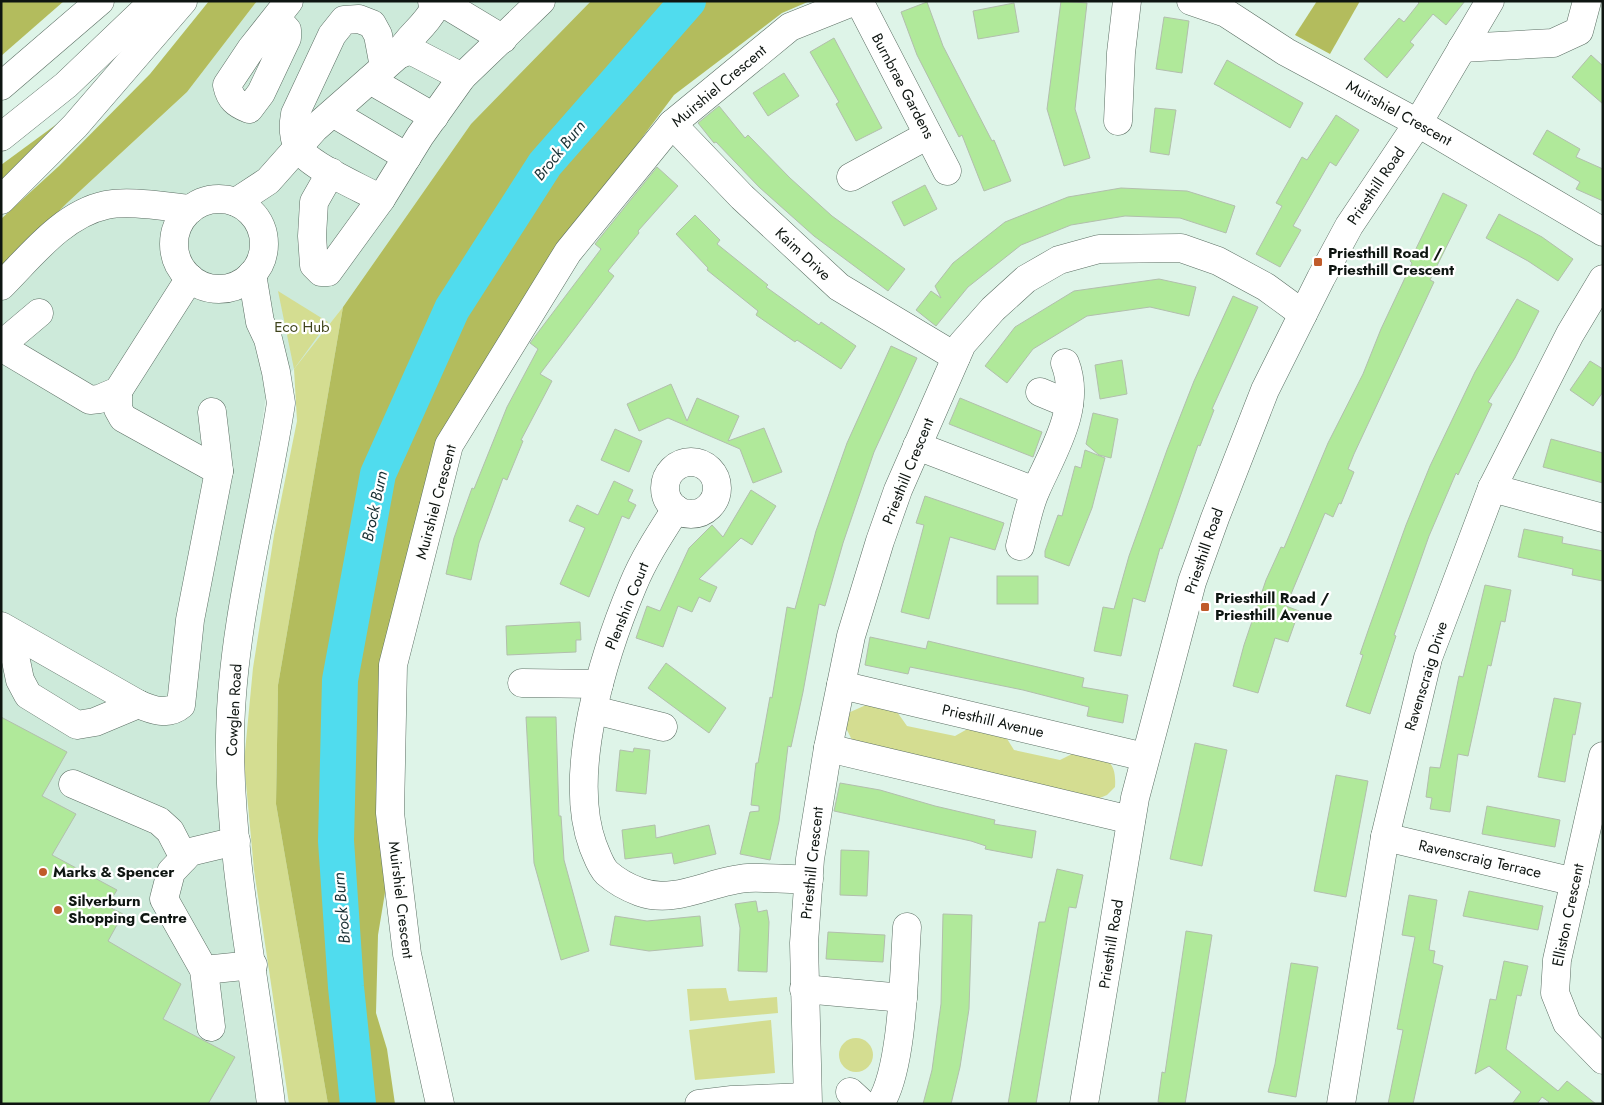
<svg xmlns="http://www.w3.org/2000/svg" width="1604" height="1105" font-family="Jost,sans-serif">
<rect width="100%" height="100%" fill="#def4e8"/>
<polygon fill="#cdeada" points="257,1 591,1 471,124 343,307 294,369 266,395 258,450 227,620 214,755 240,995 257,1104 1,1104 1,269 67,203 187,92"/>
<g fill="#d4dd91">
<polygon points="278,291 328,322 294,369"/>
<polygon points="343,307 278,685 276,804 328,1104 289,1104 254,870 244,762 253,668 274,535 297,421 294,369"/>
<path d="M866 705 895 709 907 726 955 736 971 727 1004 734 1014 750 1060 760 1078 751C1103 758 1117 757 1115 787L1107 795 1095 800 854 744 845 726 848 713Z"/>
<polygon points="726,988 729,1001 777,997 778,1013 690,1021 687,989"/>
<polygon points="771,1020 775,1073 695,1080 689,1030"/>
<circle cx="856" cy="1055" r="17"/>
</g>
<g fill="#b3bc5d">
<polygon points="1,1 64,1 1,56"/>
<polygon points="209,1 257,1 187,92 67,203 1,269 1,219 59,166 150,74"/>
<polygon points="591,1 810,1 782,13 674,95 564,242 461,437 408,638 401,796 378,935 376,1013 387,1049 395,1104 328,1104 276,804 278,685 343,307 471,124"/>
<polygon points="1317,1 1360,1 1330,54 1295,35"/>
<polygon points="65,118 1,183 1,165"/>
</g>
<g fill="none" stroke-linecap="round" stroke-linejoin="round">
<polyline stroke="#50dcee" stroke-width="36" points="358,1104 346,987 336,841 340,680 378,474 452,309 545,164 688,1"/>
</g>
<g fill="#b0e99a" stroke="#b2bfad">
<polygon points="1061,1 1087,3 1075,109 1090,158 1064,166 1047,109"/>
<polygon points="1417,1 1465,1 1446,25 1433,14 1410,42 1414,45 1387,78 1364,59 1399,18 1404,22 1419,3"/>
<polygon points="927,2 943,46 992,141 994,140 1011,181 984,191 962,135 959,137 917,55 901,12"/>
<polygon points="1014,3 1019,32 978,39 973,11"/>
<polygon points="1164,17 1189,21 1182,73 1156,69"/>
<polygon points="834,38 882,128 856,141 836,104 839,102 810,52"/>
<polygon points="1591,55 1603,66 1603,104 1572,77"/>
<polygon points="1227,60 1303,103 1290,128 1214,84"/>
<polygon points="784,73 799,96 768,116 753,93"/>
<polygon points="719,106 745,138 748,135 790,178 832,216 905,269 888,291 814,236 759,187 716,142 714,143 698,123"/>
<polygon points="1155,108 1176,110 1169,155 1150,152"/>
<polygon points="1336,115 1359,130 1336,166 1330,162 1293,226 1301,230 1280,267 1256,254 1282,206 1276,203 1302,157 1307,160"/>
<polygon points="1547,130 1580,149 1576,157 1603,169 1603,201 1576,189 1580,182 1533,154"/>
<polygon points="657,167 678,186 638,231 639,233 608,271 614,276 540,374 552,381 521,440 523,441 507,480 503,478 479,543 471,580 446,574 454,538 472,488 474,489 507,407 538,349 530,343 601,249 595,244"/>
<polygon points="925,185 937,209 904,226 892,202"/>
<polygon points="1121,188 1187,191 1235,206 1226,233 1180,218 1125,216 1071,225 1021,245 968,287 936,326 916,310 931,291 941,298 935,286 953,263 1005,222 1068,197"/>
<polygon points="1443,193 1467,205 1430,280 1434,282 1354,454 1348,469 1354,472 1341,504 1339,503 1333,517 1325,513 1286,606 1299,611 1288,642 1275,638 1258,693 1233,686 1244,645 1266,580 1281,547 1284,548 1328,443 1363,374 1381,329 1412,263 1410,261"/>
<polygon points="1499,214 1542,237 1573,259 1558,281 1528,261 1486,238"/>
<polygon points="695,215 720,240 717,244 768,285 766,287 819,325 821,322 856,346 841,369 797,340 795,342 756,315 758,311 707,270 708,268 676,234"/>
<polygon points="1159,279 1196,287 1189,316 1150,307 1087,316 1033,349 1007,383 985,366 1015,327 1074,291"/>
<polygon points="1233,296 1258,307 1212,409 1214,410 1200,446 1198,445 1162,549 1160,548 1145,602 1133,598 1121,656 1094,651 1103,607 1114,609 1129,556 1167,450 1194,381"/>
<polygon points="1517,299 1539,311 1515,358 1488,402 1492,404 1458,475 1456,473 1429,536 1394,635 1396,636 1370,714 1346,706 1363,655 1360,654 1369,628 1406,525 1430,466 1475,372"/>
<polygon points="891,346 917,358 874,452 843,543 825,606 819,604 803,692 791,747 788,746 779,821 770,860 740,854 750,812 759,811 759,806 751,805 756,763 758,763 770,697 772,698 787,607 795,609 816,531 847,443"/>
<polygon points="1122,360 1127,394 1100,399 1095,365"/>
<polygon points="1590,361 1603,369 1603,392 1593,406 1570,390"/>
<polygon points="671,384 687,421 697,398 739,416 728,441 764,428 782,472 753,483 740,449 668,418 639,431 627,404"/>
<polygon points="960,398 1042,432 1033,457 949,424"/>
<polygon points="1093,413 1118,419 1111,458 1099,455 1086,444"/>
<polygon points="615,429 642,441 629,472 601,460"/>
<polygon points="1551,439 1603,453 1603,483 1543,467"/>
<polygon points="1085,450 1105,458 1092,508 1069,566 1045,557 1045,551 1058,515 1062,516 1075,466 1081,468"/>
<polygon points="614,481 633,490 628,501 636,505 629,519 622,516 589,597 560,584 585,528 569,521 577,505 598,515"/>
<polygon points="751,490 776,506 752,545 741,538 699,579 717,587 710,602 699,597 692,612 678,606 663,647 636,638 647,606 660,611 689,548 712,525 723,537"/>
<polygon points="925,496 1004,523 995,550 950,537 929,619 901,612 924,525 916,523"/>
<polygon points="1524,529 1563,537 1562,543 1603,551 1603,581 1572,575 1573,569 1518,557"/>
<rect x="997" y="576" width="41" height="28"/>
<polygon points="1485,585 1511,590 1505,622 1501,621 1491,666 1488,665 1468,756 1458,754 1450,812 1430,809 1432,798 1426,797 1430,767 1440,768 1459,676 1463,677"/>
<polygon points="580,622 581,640 576,640 576,652 507,655 506,626"/>
<polygon points="870,637 926,649 928,641 1084,678 1082,687 1128,695 1123,723 1087,716 1089,707 1023,690 910,667 908,674 865,665"/>
<polygon points="666,663 726,708 709,733 648,688"/>
<polygon points="1554,698 1581,703 1575,735 1573,734 1565,782 1538,777"/>
<polygon points="1,717 67,752 42,796 76,814 52,855 117,890 107,906 123,914 108,941 181,984 163,1019 235,1057 208,1104 1,1104"/>
<polygon points="526,717 556,717 559,816 561,816 564,860 589,951 561,960 534,863"/>
<polygon points="1195,743 1227,750 1202,866 1170,859"/>
<polygon points="634,748 650,750 646,794 616,791 620,750 633,752"/>
<polygon points="1336,775 1368,781 1346,897 1314,891"/>
<polygon points="840,783 880,790 935,806 995,820 994,824 1036,831 1032,858 985,849 986,846 971,841 834,811"/>
<polygon points="1487,806 1560,820 1555,847 1482,834"/>
<polygon points="655,825 656,838 709,825 716,854 674,864 672,853 625,859 622,830"/>
<polygon points="841,850 869,851 867,896 840,895"/>
<polygon points="1057,869 1083,875 1076,908 1069,907 1036,1104 1008,1104 1039,922 1045,922"/>
<polygon points="1469,891 1543,906 1538,930 1463,916"/>
<polygon points="1409,895 1437,900 1429,950 1435,951 1433,963 1443,966 1413,1104 1388,1104 1403,1030 1397,1029 1415,937 1402,935"/>
<polygon points="756,901 758,912 767,910 769,922 767,972 738,971 740,928 735,904"/>
<polygon points="943,914 972,915 969,1009 960,1067 951,1104 923,1104 932,1070 941,1004"/>
<polygon points="615,916 647,921 700,916 703,946 649,951 610,945"/>
<polygon points="1186,931 1212,935 1185,1104 1168,1104 1158,1102 1162,1072 1165,1073"/>
<polygon points="828,932 885,935 883,962 826,959"/>
<polygon points="1504,961 1528,966 1521,996 1517,995 1506,1049 1558,1091 1567,1081 1596,1104 1547,1104 1549,1102 1542,1097 1537,1104 1512,1104 1521,1092 1489,1066 1475,1074 1490,999 1496,1000"/>
<polygon points="1291,963 1318,967 1296,1097 1268,1092 1275,1064"/>
</g>
<g fill="none" stroke-linecap="round" stroke-linejoin="round">
<defs>
<g id="minor">
<polyline points="859,1 947,171"/>
<polyline points="1191,1 1226,13 1286,52 1418,123 1603,232"/>
<polyline points="434,9 441,5 450,7 503,39"/>
<path d="M276 18 287 30V38L261 93 249 109C236 104 230 99 227 85L251 49 289 1"/>
<polyline points="1462,48 1553,43 1579,31 1587,1"/>
<path d="M398 55C408 36 424 28 434 9L432 1"/>
<polyline points="370,80 434,117"/>
<polyline points="333,113 407,157"/>
<polyline points="1118,121 1121,53 1127,1"/>
<polyline points="672,124 742,197 839,287 956,357"/>
<polyline points="331,172 314,202 312,236 314,265 321,272 328,272 381,199 420,136 462,77 541,1"/>
<polyline points="851,177 928,135"/>
<path d="M381 199C362 188 305 165 297 145 293 135 293 124 295 114L332 35 344 20 359 19 372 24 378 35 384 67"/>
<circle cx="219" cy="244" r="45"/>
<polyline points="236,202 268,181 315,128 398,55 410,50 462,77"/>
<path d="M252 274 260 322 268 339 276 372 281 403C264 513 232 623 230 736 229 856 256 984 271 1104"/>
<path d="M1 286C31 256 63 214 106 205 130 200 166 207 191 209"/>
<polyline points="1,345 39,313"/>
<polyline points="1,347 90,400 99,399 118,391 190,278"/>
<polyline points="118,391 118,409 123,418 219,471"/>
<polyline points="1040,392 1069,404"/>
<polyline points="917,446 1035,491"/>
<circle cx="691" cy="488" r="26"/>
<polyline points="1492,488 1603,518"/>
<path d="M676 509C660 534 644 558 633 585 604 654 566 773 593 846 597 855 600 866 607 873 616 881 629 888 640 892 676 905 712 880 748 878 768 877 788 880 809 879"/>
<path d="M1020 546C1025 528 1028 507 1036 490 1053 451 1082 407 1065 363"/>
<path d="M1 626 138 704C152 710 168 716 181 705L190 620 219 471 212 412"/>
<polyline points="10,632 20,680 28,695 77,725 95,722 138,704"/>
<polyline points="522,683 599,684"/>
<polyline points="841,685 1145,757"/>
<polyline points="594,710 663,727"/>
<polyline points="828,748 1131,820"/>
<polyline points="1603,756 1557,960 1555,993 1567,1023 1603,1060"/>
<polyline points="73,784 159,821 170,831 184,858"/>
<polyline points="1385,837 1575,882"/>
<polyline points="204,970 253,965"/>
<polyline points="804,989 903,998"/>
<polyline points="211,1027 204,970 164,899 171,872 190,852 236,841"/>
<polyline points="850,1092 863,1104"/>
<polyline points="440,1104 407,954 390,813 393,665 449,445 568,252 672,124 790,27 855,1"/>
<polyline points="699,1104 732,1100 807,1097"/>
<polyline points="808,1104 804,943 810,859 828,748 851,636 880,541 898,490 962,344 993,309 1026,279 1059,260 1099,249 1181,248 1218,261 1266,287 1303,314"/>
<path d="M880 1104C903 1069 904 971 907 927"/>
<polyline points="1084,1104 1135,798 1192,582 1215,518 1265,390 1321,278 1349,226 1418,123 1490,1"/>
<polyline points="1341,1104 1385,837 1428,658 1492,488 1570,334 1603,279"/>
</g>
<g id="highway">
<polyline points="1,86 100,1"/>
<polyline points="1,137 66,85 154,1"/>
<polyline points="1,200 75,126 183,1"/>
</g>
</defs>
<use href="#minor" stroke="#5c6f64" stroke-width="29"/>
<use href="#highway" stroke="#5c6f64" stroke-width="29"/>
<use href="#minor" stroke="#fff" stroke-width="28"/>
<use href="#highway" stroke="#fff" stroke-width="28"/>
</g>
<g fill="#c05b2a" stroke="#fff" stroke-width="2">
<rect x="1313" y="257" width="10" height="10" rx="2.5"/>
<rect x="1200" y="602" width="10" height="10" rx="2.5"/>
<circle cx="43" cy="872" r="5"/>
<circle cx="58" cy="910" r="5"/>
</g>
<g text-anchor="middle" stroke-width="4.5" stroke-linejoin="round" paint-order="stroke">
<g font-size="15" fill="#0e1511" stroke="#fff">
<text transform="translate(719 86) rotate(-40)" y="5">Muirshiel Crescent</text>
<text transform="translate(903 86) rotate(62)" y="5">Burnbrae Gardens</text>
<text transform="translate(1399 113) rotate(29)" y="5">Muirshiel Crescent</text>
<text transform="translate(1376 186) rotate(-56)" y="5">Priesthill Road</text>
<text transform="translate(803 254) rotate(43)" y="5">Kaim Drive</text>
<text transform="translate(908 471) rotate(-68)" y="5">Priesthill Crescent</text>
<text transform="translate(436 502) rotate(-75)" y="5">Muirshiel Crescent</text>
<text transform="translate(1204 551) rotate(-71)" y="5">Priesthill Road</text>
<text transform="translate(627 606) rotate(-68)" y="5">Plenshin Court</text>
<text transform="translate(1426 676) rotate(-73)" y="5">Ravenscraig Drive</text>
<text transform="translate(234 710) rotate(-87)" y="5">Cowglen Road</text>
<text transform="translate(993 721) rotate(13)" y="5">Priesthill Avenue</text>
<text transform="translate(1480 859) rotate(13)" y="5">Ravenscraig Terrace</text>
<text transform="translate(812 863) rotate(-84)" y="5">Priesthill Crescent</text>
<text transform="translate(401 900) rotate(83)" y="5">Muirshiel Crescent</text>
<text transform="translate(1568 915) rotate(-78)" y="5">Elliston Crescent</text>
<text transform="translate(1111 944) rotate(-81)" y="5">Priesthill Road</text>
</g>
<g font-size="15" font-weight="bold" fill="#0e1511" stroke="#fff" text-anchor="start">
<text x="1328" y="258">Priesthill Road /<tspan x="1328" dy="17">Priesthill Crescent</tspan></text>
<text x="1215" y="603">Priesthill Road /<tspan x="1215" dy="17">Priesthill Avenue</tspan></text>
<text x="53" y="877">Marks &amp; Spencer</text>
<text x="68" y="906">Silverburn<tspan x="68" dy="17">Shopping Centre</tspan></text>
</g>
<g font-size="15" fill="#3f431b" stroke="#fff">
<text x="302" y="332">Eco Hub</text>
</g>
<g font-size="16" font-style="italic" fill="#193034" stroke="#fff">
<text transform="translate(559 150) rotate(-51)" y="6">Brock Burn</text>
<text transform="translate(374 506) rotate(-78)" y="6">Brock Burn</text>
<text transform="translate(341 908) rotate(-95)" y="6">Brock Burn</text>
</g>
</g>
<rect width="1604" height="1105" fill="none" stroke="#0e1511" stroke-width="5"/>
</svg>
